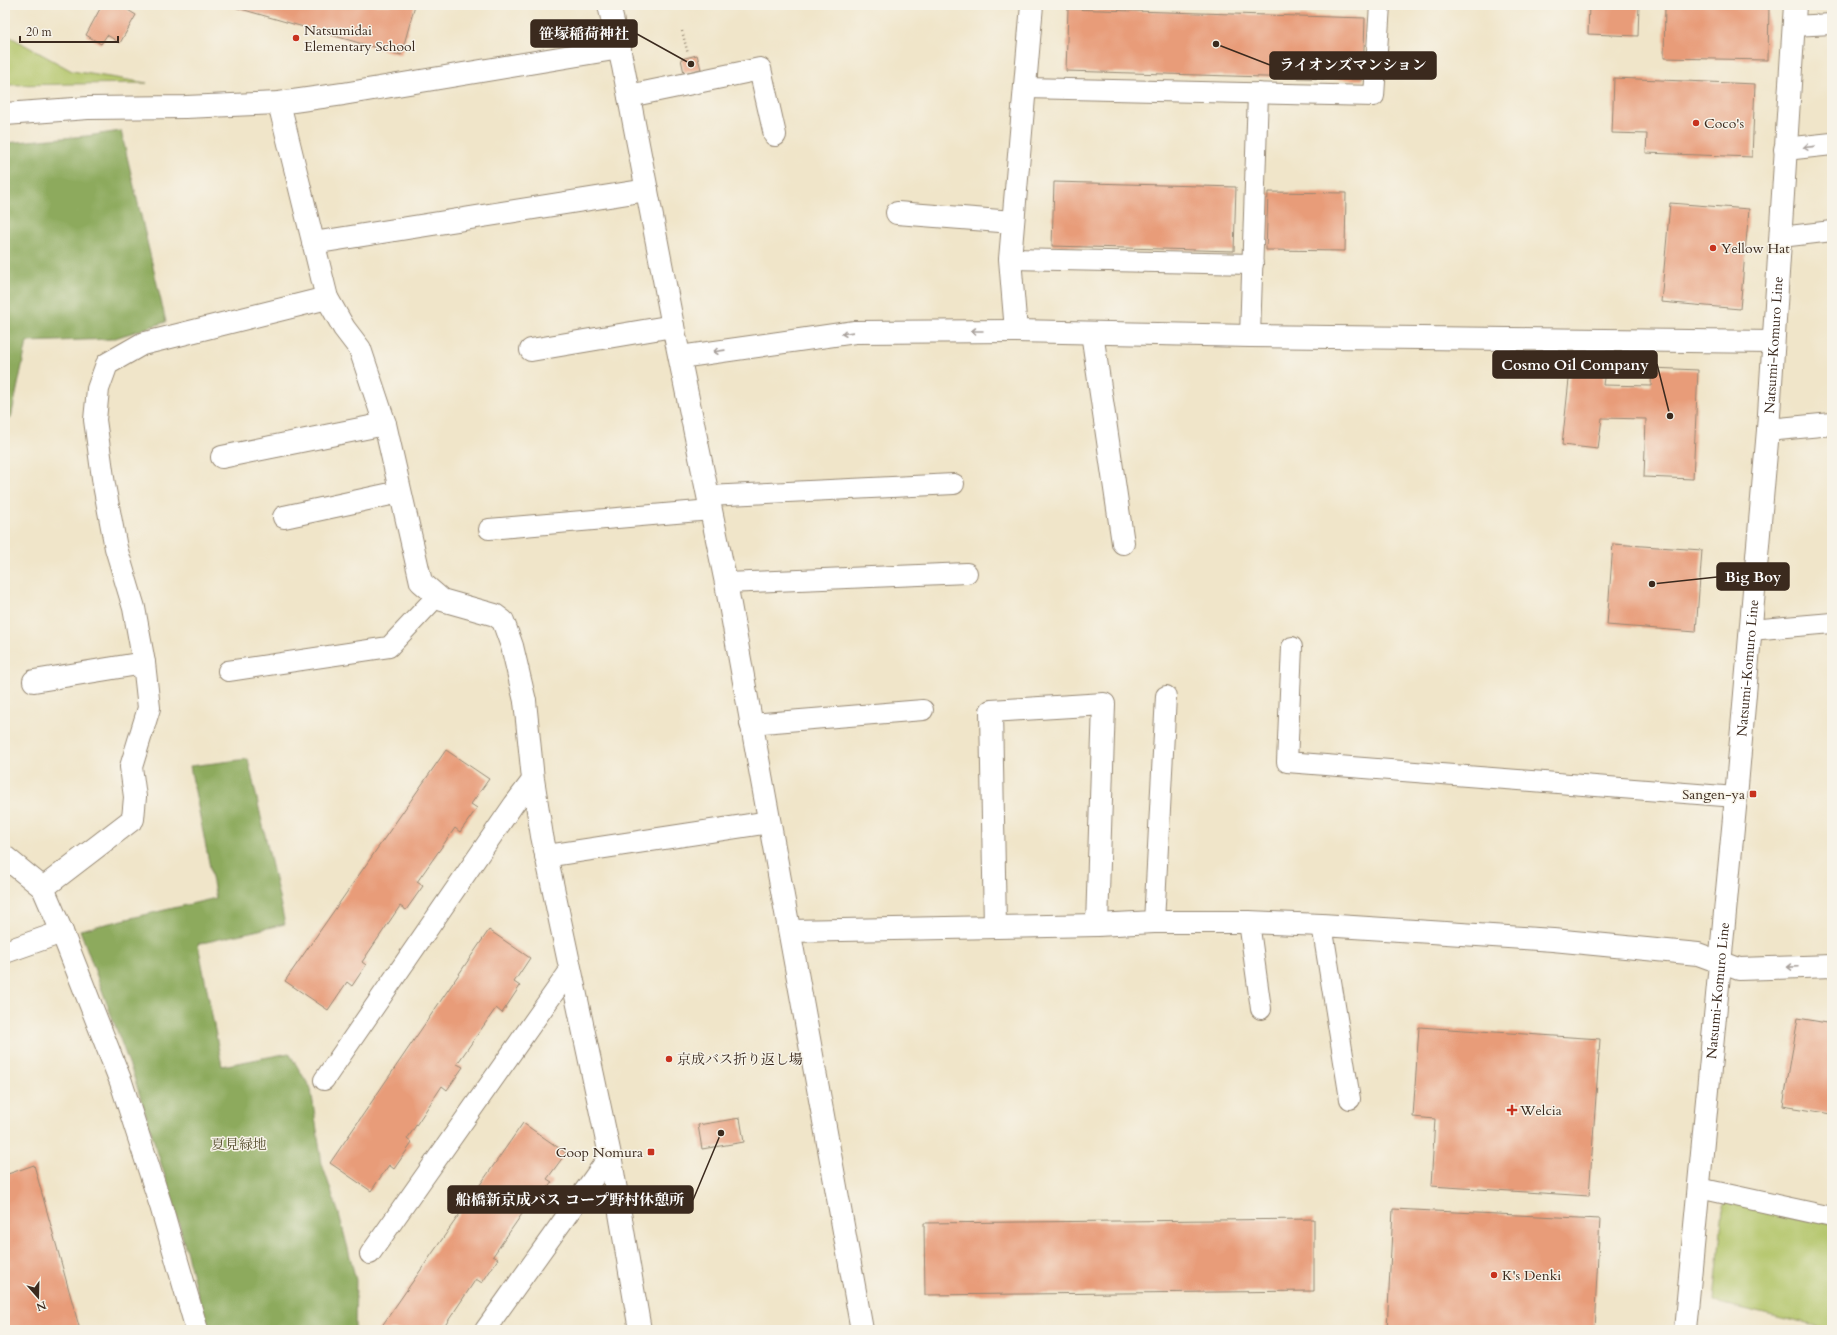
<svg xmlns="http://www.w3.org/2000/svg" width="1837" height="1335" font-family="Cardo,'Noto Serif JP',serif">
<rect width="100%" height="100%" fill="#f7f3e8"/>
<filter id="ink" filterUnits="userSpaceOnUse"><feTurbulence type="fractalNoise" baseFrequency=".025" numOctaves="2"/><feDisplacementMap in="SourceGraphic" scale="8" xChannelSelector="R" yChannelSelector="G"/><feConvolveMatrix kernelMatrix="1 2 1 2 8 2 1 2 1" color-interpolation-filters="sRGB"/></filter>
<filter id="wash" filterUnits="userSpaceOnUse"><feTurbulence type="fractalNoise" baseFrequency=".012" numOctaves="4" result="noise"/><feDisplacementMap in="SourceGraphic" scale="16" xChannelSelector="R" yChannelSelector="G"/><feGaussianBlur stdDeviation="0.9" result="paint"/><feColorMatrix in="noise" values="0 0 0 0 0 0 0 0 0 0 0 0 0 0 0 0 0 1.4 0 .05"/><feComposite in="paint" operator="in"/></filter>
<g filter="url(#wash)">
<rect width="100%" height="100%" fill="#f0e5c9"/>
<g fill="#b2c569" stroke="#767844">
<polygon points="5,34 72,71 147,83 5,85"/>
<polygon points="1724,1198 1832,1223 1832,1330 1714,1302"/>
</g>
<g fill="#8daa5d" stroke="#646a3e">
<polygon points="121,131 166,322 112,339 27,342 11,418 5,422 5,143 86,136"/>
<polygon points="248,759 285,924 198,944 222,1066 289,1053 311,1089 322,1164 339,1214 356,1280 355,1330 207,1330 174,1205 134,1077 80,930 216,898 190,766"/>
</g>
<g id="blocks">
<g fill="#e89c79">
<polygon points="102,5 124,5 123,7 136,15 120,43 107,35 101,44 86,35"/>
<polygon points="227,5 415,5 401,55"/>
<polygon points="1589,5 1639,5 1638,36 1588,34"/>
<polygon points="1665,5 1769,5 1768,60 1664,58"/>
<polygon points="1068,9 1365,18 1363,80 1066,71"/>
<polygon points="697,55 701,69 684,73 681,59"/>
<polygon points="1614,78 1755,84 1752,157 1646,153 1647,134 1612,133"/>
<polygon points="1054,182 1236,187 1234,251 1052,246"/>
<polygon points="1268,192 1346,193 1345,251 1266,250"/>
<polygon points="1670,203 1749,209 1740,309 1661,302"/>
<polygon points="1571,361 1606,364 1603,385 1651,386 1652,368 1698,370 1693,479 1644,477 1646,419 1602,418 1598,449 1562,445"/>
<polygon points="1613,544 1702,550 1696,632 1607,625"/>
<polygon points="446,750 489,779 471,804 477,808 460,832 455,828 417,882 423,886 406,910 400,906 362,962 366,965 352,986 347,982 328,1010 285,981"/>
<polygon points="489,930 530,958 514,982 520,986 502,1013 496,1008 457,1064 463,1067 447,1090 442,1086 407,1139 412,1143 394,1169 389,1165 371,1191 330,1163"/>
<polygon points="1830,1007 1832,1008 1832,1114 1783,1106 1798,1018 1827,1023"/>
<polygon points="1419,1027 1600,1039 1589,1196 1431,1186 1435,1119 1413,1117"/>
<polygon points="740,1118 744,1142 702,1149 698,1125"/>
<polygon points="523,1123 566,1153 547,1179 552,1182 536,1205 531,1201 493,1256 498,1259 482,1283 476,1279 442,1330 379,1330"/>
<polygon points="34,1165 80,1330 5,1330 5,1175"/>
<polygon points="1393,1209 1600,1219 1594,1330 1387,1330"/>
<polygon points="1314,1219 1314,1291 925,1295 924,1223"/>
</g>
</g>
</g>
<g filter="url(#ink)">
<use href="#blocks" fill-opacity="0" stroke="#968874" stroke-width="1"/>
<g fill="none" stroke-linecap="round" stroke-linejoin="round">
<defs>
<g id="lane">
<polyline points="1793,26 1832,24"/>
<polyline points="1025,88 1374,96 1380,5"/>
<polyline points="1781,237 1832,231"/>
<polyline points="1010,259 1253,264"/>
<polyline points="1250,336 1258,93"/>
<polyline points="708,496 954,484"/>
<polyline points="489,529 711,510"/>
<polyline points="726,583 967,573"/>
<polyline points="1751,630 1832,623"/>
<polyline points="1292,647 1287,762 1736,797"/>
<polyline points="228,671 389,647 437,596"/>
<polyline points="750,724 923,710"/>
<polyline points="1154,922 1166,696"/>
<polyline points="1249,922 1261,1009"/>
<polyline points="1322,925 1350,1099"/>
<polyline points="324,1080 514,804 533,779"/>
<polyline points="1699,1188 1832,1217"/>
<polyline points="370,1254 570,970"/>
<polyline points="485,1330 610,1155"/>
</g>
<g id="street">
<polyline points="609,5 623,66 673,326 726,583 862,1330"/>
<polyline points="1032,5 1010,259 1016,331 1250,336 1773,342"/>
<polyline points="629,96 760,69 775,135"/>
<polyline points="279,103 327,298 344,328 360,349 385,424 421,582 442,600 495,615 503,621 512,646 525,701"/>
<polyline points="1785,149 1832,144"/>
<polyline points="897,213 1013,222"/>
<polyline points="313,243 647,190"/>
<polyline points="1092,333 1123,543"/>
<polyline points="531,350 673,326"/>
<polyline points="680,357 855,332 1016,331"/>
<polyline points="1768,430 1832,424"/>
<polyline points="222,457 385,424"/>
<polyline points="284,517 400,492"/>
<polyline points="34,681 144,663"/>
<polyline points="546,856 769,822"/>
<polyline points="5,857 43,888 62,932 121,1082 161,1206 197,1330"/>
<polyline points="43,888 133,819 135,797 131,767 149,708 144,663 134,608 116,548 104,485 95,420 98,389 107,364 142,344 327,298"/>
<polyline points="995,927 991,711 1104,704 1097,925"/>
<polyline points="790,931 1097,925 1154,922 1249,922 1322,925 1553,940 1698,954 1739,969 1832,966"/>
<polyline points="5,952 62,932"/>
</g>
<g id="secondary">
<polyline points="5,114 88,108 185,107 279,103 343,94 620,48"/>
<polyline points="525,701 533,779 542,836 610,1155 640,1330"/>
<path id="s1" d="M1685 1330 1736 797 1768 430 1795 5"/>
</g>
</defs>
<use href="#lane" stroke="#968874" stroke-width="22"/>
<use href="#street" stroke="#968874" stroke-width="24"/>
<use href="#secondary" stroke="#968874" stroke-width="24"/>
<polyline stroke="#968874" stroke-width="2.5" stroke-dasharray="1 3" stroke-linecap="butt" points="682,31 688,54"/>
<use href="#lane" stroke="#fff" stroke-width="20"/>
<use href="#street" stroke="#fff" stroke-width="22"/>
<use href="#secondary" stroke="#fff" stroke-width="22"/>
</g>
<defs><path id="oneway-shaft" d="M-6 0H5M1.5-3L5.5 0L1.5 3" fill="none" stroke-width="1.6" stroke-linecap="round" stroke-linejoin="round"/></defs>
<g stroke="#a79f9a">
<use href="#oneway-shaft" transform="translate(1809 147) rotate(174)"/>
<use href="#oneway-shaft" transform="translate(977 331) rotate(180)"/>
<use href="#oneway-shaft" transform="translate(847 333) rotate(172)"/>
<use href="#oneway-shaft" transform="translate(719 351) rotate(172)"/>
<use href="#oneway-shaft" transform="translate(1793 967) rotate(178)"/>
</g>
</g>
<g fill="#c8321e" stroke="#f7f3e8" stroke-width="1.5">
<circle cx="296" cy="38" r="4"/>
<circle cx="1696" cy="123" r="4"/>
<circle cx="1713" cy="248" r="4"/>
<rect x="1749" y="790" width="8" height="8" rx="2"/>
<circle cx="669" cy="1059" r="4"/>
<path d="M1510 1104h4v4h4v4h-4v4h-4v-4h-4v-4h4z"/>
<rect x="647" y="1148" width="8" height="8" rx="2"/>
<circle cx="1494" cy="1275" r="4"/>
</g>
<g text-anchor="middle" stroke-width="3" stroke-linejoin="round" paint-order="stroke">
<g font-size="14" fill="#3b2a1e" stroke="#f7f3e8" text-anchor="start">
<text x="304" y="35">Natsumidai<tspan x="304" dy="16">Elementary School</tspan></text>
<text x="1704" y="128">Coco's</text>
<text x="1721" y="253">Yellow Hat</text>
<text x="1745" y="799" text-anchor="end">Sangen-ya</text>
<text x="677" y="1064">京成バス折り返し場</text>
<text x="1520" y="1115">Welcia</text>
<text x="643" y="1157" text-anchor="end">Coop Nomura</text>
<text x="1502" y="1280">K's Denki</text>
</g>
<g font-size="14" fill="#3b2a1e" stroke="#f7f3e8">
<text dy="5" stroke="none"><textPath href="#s1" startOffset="989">Natsumi-Komuro Line</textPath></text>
<text dy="5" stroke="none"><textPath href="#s1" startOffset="665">Natsumi-Komuro Line</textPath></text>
<text dy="5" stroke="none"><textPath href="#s1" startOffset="341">Natsumi-Komuro Line</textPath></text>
</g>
<g font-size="14" fill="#595131" stroke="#f7f3e8">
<text x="239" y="1149">夏見緑地</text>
</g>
</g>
<path fill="none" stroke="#3b2a1e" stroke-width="1.5" d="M691 64L637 34M1216 44L1270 65M1670 416L1657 364M1652 584L1717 577M721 1133L693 1200"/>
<g fill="#3b2a1e" stroke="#f7f3e8" stroke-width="1.5">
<circle cx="691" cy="64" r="4"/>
<circle cx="1216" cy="44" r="4"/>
<circle cx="1670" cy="416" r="4"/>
<circle cx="1652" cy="584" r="4"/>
<circle cx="721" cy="1133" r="4"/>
</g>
<g fill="#3b2a1e" stroke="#3b2a1e" stroke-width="1.5">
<rect x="531" y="20" width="106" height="27" rx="4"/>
<rect x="1270" y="52" width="166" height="27" rx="4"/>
<rect x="1493" y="351" width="164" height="27" rx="4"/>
<rect x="1717" y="563" width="72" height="27" rx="4"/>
<rect x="448" y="1186" width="245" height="27" rx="4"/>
</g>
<g font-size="15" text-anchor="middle" font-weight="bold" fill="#fff">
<text x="584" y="39">笹塚稲荷神社</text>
<text x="1353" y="70">ライオンズマンション</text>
<text x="1575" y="370">Cosmo Oil Company</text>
<text x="1753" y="582">Big Boy</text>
<text x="570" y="1205">船橋新京成バス コープ野村休憩所</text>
</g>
<rect width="1837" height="1335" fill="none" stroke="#f7f3e8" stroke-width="20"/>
<g transform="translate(38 1297) rotate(160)" stroke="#f7f3e8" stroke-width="3" paint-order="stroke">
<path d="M0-3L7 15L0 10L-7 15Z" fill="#3b2a1e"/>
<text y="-6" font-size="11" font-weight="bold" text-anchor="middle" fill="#3b2a1e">N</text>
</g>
<path d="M20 36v6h98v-6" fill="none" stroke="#3b2a1e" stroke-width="2"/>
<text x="26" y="36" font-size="12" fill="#3b2a1e" stroke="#f7f3e8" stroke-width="3" paint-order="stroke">20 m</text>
</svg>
